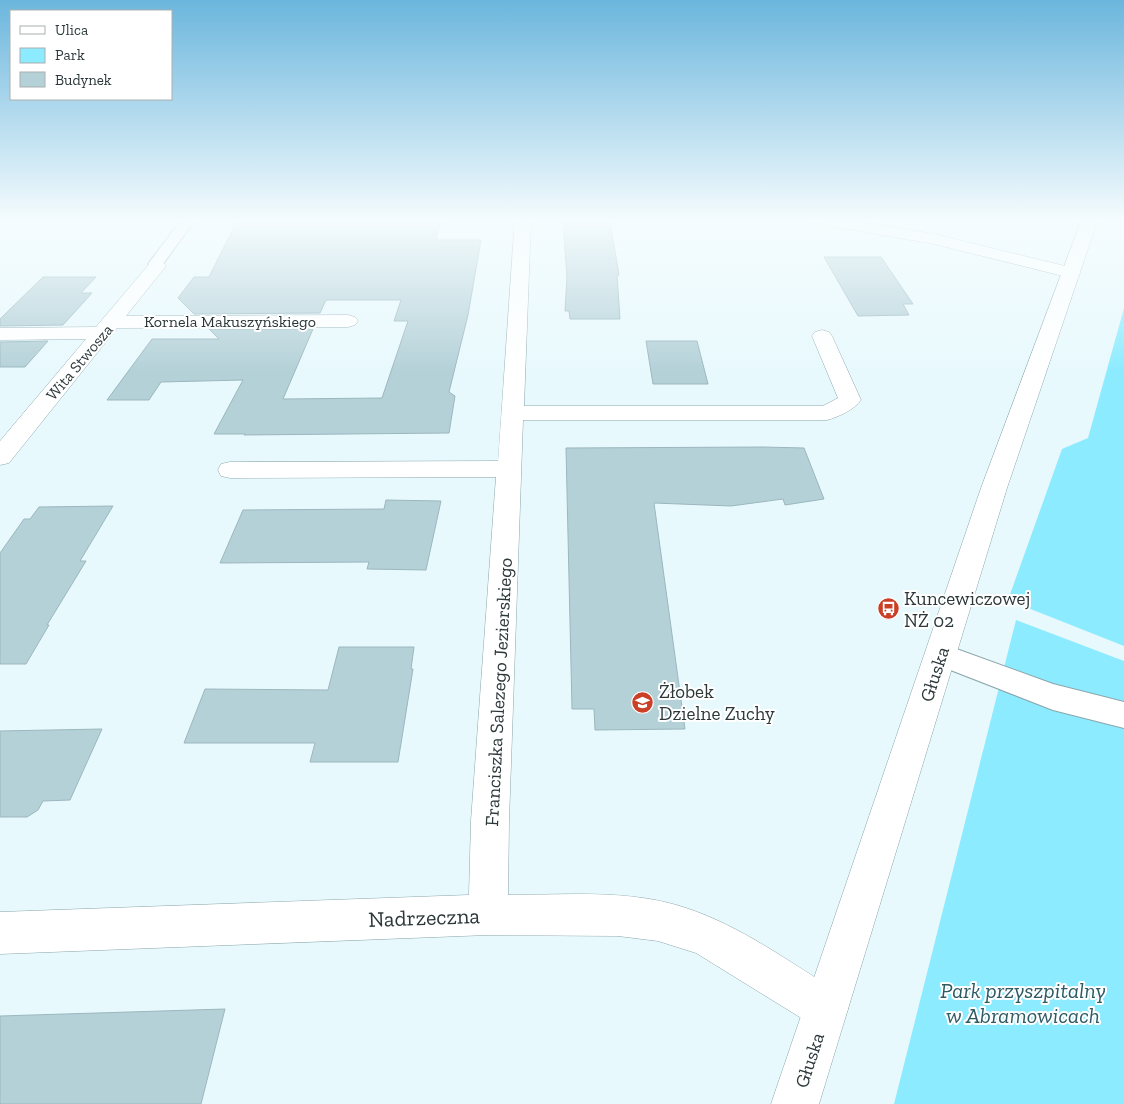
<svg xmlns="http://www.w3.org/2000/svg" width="1124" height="1104" font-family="'Zilla Slab',serif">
<rect width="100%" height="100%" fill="#e8f9fd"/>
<g fill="#8cebff">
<polygon points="1124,308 1124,646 1008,600 1062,449 1088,438"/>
<polygon points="1016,620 1124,661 1124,1104 894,1104"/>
</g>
<g fill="#b4d1d8" stroke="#9bb7be">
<polygon points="238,219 441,219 436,240 481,240 468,315 449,392 455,396 449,433 244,435 245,434 214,434 243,380 161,382 149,400 107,400 152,339 219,339 209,329 313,329 283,399 382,398 408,321 394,321 401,300 326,300 320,313 194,314 178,298 194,277 209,277"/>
<polygon points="563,222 610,222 619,275 617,275 620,319 570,319 569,311 565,311 567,277"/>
<polygon points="824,257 881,257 913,304 903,304 909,315 858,316"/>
<polygon points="43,277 96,277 81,293 92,293 63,325 0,326 0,319"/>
<polygon points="48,341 25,367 0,367 0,342"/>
<polygon points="646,341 697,341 708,384 653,384"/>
<polygon points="763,447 804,448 824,499 785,505 783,499 731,506 654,503 685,729 595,730 594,709 572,709 566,448"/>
<polygon points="386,500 441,501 426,570 367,569 369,562 220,563 243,510 384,509"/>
<polygon points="113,506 80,561 86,561 47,625 49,625 26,664 0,664 0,553 24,519 30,519 39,507"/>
<polygon points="339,647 414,647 411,669 413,669 398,762 310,762 315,743 184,743 205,689 328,690"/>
<polygon points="102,729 70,800 43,801 38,810 27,817 0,817 0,731"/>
<polygon points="225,1009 201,1104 0,1104 0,1016"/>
</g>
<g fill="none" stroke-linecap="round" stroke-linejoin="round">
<defs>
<g id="lane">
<polygon points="182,219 196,219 163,264 164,266 162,269 152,269 148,264"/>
<polygon points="940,643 1053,684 1124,702 1124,728 1053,710 930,662 927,654 930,646"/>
</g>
<g id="street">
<path d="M515 219H531L524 406H823L838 398 812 336 815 332 822 330 829 332 832 336 861 400C854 410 838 417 827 420H523L509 821 508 895C566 895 630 889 686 908 741 926 791 963 841 994L848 1009 841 1024 826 1031 811 1024 696 953 658 941 618 936 488 935 0 954V912L469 895 471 821 496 477 230 478 221 476 218 470 221 464 230 462 498 461Z"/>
<polygon points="811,219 844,219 934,234 1077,269 1080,273 1077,277 1071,278 934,244 819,224 813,222"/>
<polygon points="157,261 163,262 166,266 126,316 348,315 355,317 358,321 355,325 348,327 117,328 9,463 0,465 0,441 86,339 0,340 0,328 96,327 151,262"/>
</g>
<polygon id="secondary" points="1082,219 1098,219 1007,488 819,1104 771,1104 981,488"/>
</defs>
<use href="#lane" stroke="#8aa6ac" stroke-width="2"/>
<use href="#street" stroke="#8aa6ac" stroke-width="1"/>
<use href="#secondary" stroke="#8aa6ac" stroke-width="1"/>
<use href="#lane" fill="#fff" fill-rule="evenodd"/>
<use href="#street" fill="#fff" fill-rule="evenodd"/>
<use href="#secondary" fill="#fff" fill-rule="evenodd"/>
</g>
<linearGradient id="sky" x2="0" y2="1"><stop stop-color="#6bb6dd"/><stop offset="0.59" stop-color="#f5fcfe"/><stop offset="1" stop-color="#f5fcfe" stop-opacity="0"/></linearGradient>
<rect width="1124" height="373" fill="url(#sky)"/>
<defs>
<symbol id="bus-disc" viewBox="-11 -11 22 22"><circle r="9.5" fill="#ca3f26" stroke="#fff"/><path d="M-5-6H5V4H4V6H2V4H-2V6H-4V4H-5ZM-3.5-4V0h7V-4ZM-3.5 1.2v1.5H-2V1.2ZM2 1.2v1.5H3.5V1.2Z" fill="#fff"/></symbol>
<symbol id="school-disc" viewBox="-11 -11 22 22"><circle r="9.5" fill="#ca3f26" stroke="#fff"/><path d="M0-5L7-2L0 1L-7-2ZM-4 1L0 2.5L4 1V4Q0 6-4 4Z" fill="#fff"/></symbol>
</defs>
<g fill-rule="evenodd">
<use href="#bus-disc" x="876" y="596" width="25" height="25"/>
<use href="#school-disc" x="630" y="690" width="25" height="25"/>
</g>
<g text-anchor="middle" stroke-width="4" stroke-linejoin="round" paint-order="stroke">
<g font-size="16" fill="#2b3739" stroke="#fff">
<text x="230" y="327">Kornela Makuszyńskiego</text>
<text transform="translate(79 362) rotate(-50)" y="6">Wita Stwosza</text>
</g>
<g font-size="19" fill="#2b3739" stroke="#fff" text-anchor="start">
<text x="904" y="605">Kuncewiczowej<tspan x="904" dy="22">NŻ 02</tspan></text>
<text x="659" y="698">Żłobek<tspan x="659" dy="22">Dzielne Zuchy</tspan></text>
</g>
<g font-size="19" fill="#2b3739" stroke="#fff">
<text transform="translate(934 674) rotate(-72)" y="7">Głuska</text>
<text transform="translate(498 692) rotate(-87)" y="7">Franciszka Salezego Jezierskiego</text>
<text transform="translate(809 1060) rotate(-72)" y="7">Głuska</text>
</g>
<g font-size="22" fill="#2b3739" stroke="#fff">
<text transform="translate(424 917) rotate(-2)" y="8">Nadrzeczna</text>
</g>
<g font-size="22" font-style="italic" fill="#2d5a63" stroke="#fff">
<text x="1023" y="998">Park przyszpitalny<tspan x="1023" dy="25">w Abramowicach</tspan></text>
</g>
</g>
<rect x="10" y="10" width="162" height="90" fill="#ffffff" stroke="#aaafb0"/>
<rect x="20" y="26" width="25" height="8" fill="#ffffff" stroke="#aaafb0"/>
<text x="55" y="35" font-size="15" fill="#2b3739">Ulica</text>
<rect x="20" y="48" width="25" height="15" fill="#8cebff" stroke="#aaafb0"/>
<text x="55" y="60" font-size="15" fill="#2b3739">Park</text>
<rect x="20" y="72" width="25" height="15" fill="#b4d1d8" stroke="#aaafb0"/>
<text x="55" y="85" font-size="15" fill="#2b3739">Budynek</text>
</svg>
